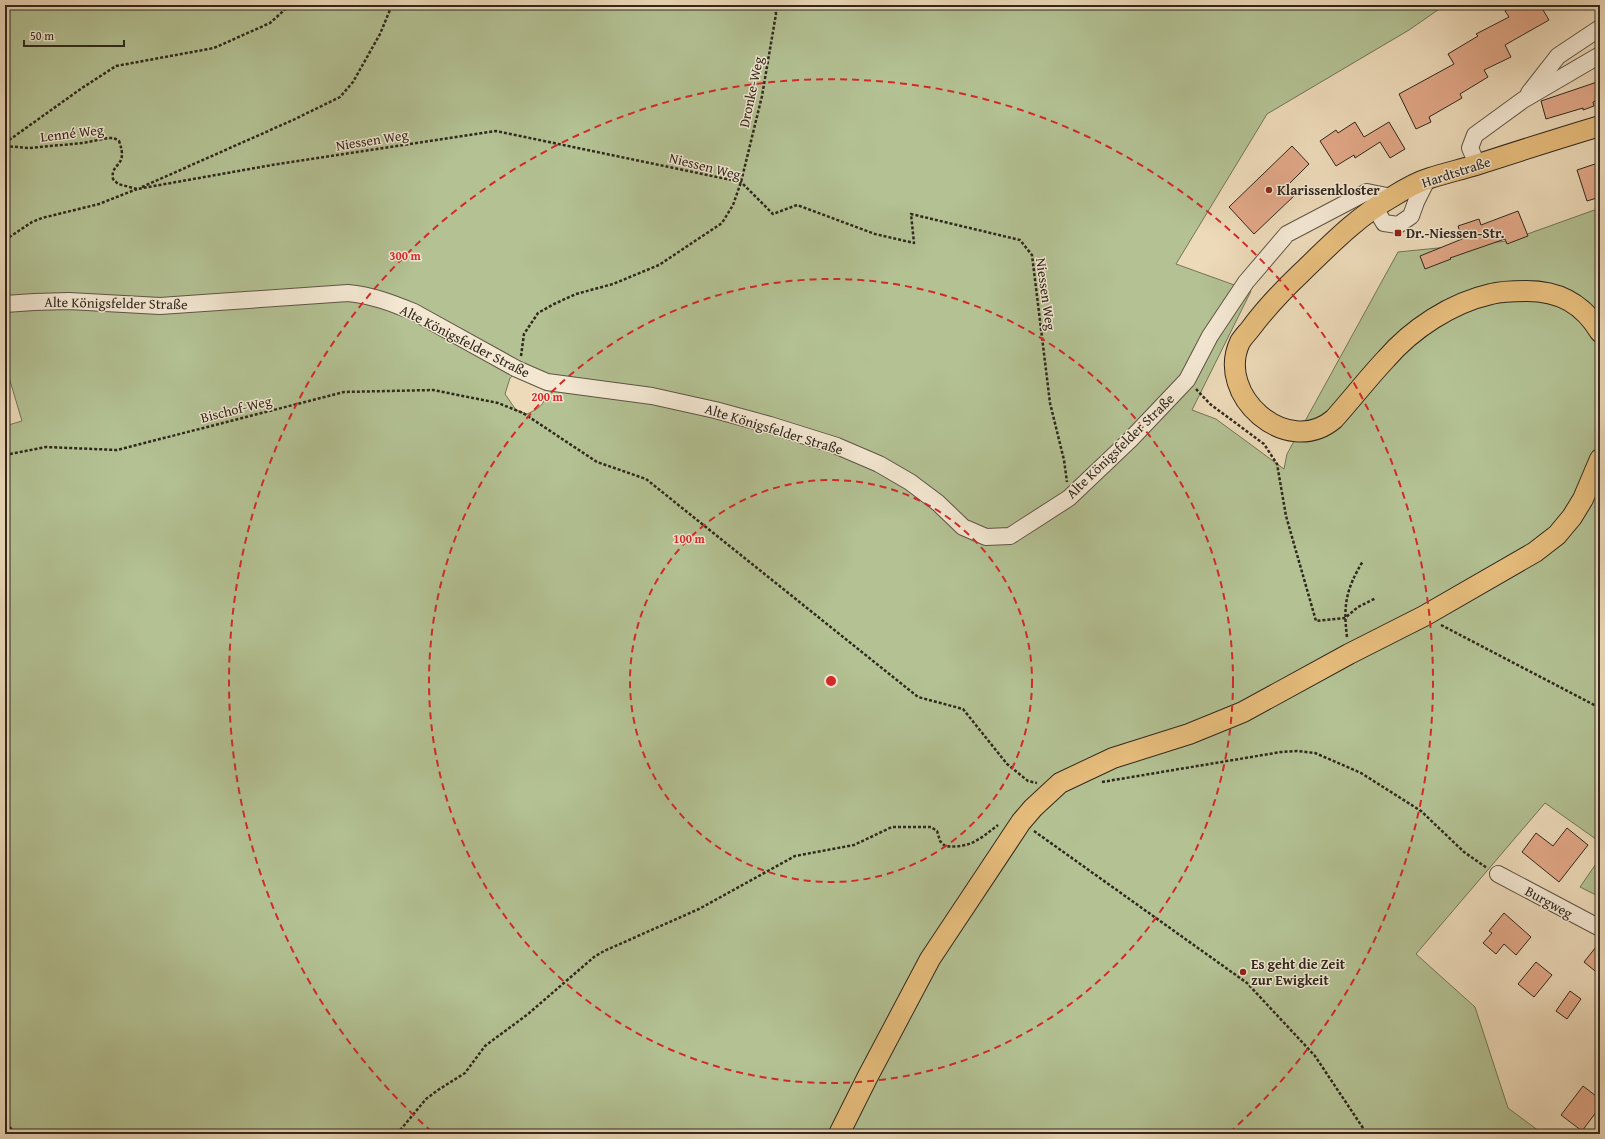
<svg xmlns="http://www.w3.org/2000/svg" width="1605" height="1139" font-family="'Gentium Book Plus',serif">
<rect width="100%" height="100%" fill="#eddab9"/>
<filter id="stains"><feTurbulence type="fractalNoise" baseFrequency=".005" numOctaves="4"/><feColorMatrix values="0 0 0 0 .2 0 0 0 0 .09 0 0 0 0 .02 0 0 0 .5 -.17"/></filter>
<radialGradient id="worn" r=".72"><stop offset=".6" stop-color="#630" stop-opacity="0"/><stop offset="1" stop-color="#630" stop-opacity=".3"/></radialGradient>
<g fill="#b3c193" stroke="#727458" fill-rule="evenodd">
<path d="M5 5H1445L1409 30 1267 114 1176 264 1251 291 1192 410 1216 419 1284 469 1287 454 1398 252 1508 241 1600 208V842L1545 803 1416 954 1475 1007 1508 1108 1543 1134H849L941 957 1009 848 1055 794 1247 705 1108 755 1017 816 831 1134H5V426L22 421 5 364ZM516 373 548 388C544 405 542 407 527 414L516 410 505 394 510 378Z"/>
<polygon points="1600,858 1600,897 1580,887"/>
</g>
<g fill="#e2a888" stroke="#30281e">
<polygon points="1515,5 1540,5 1549,20 1505,45 1511,57 1484,70 1488,77 1460,94 1462,98 1429,117 1431,122 1416,129 1399,94 1454,64 1448,54 1478,36 1476,34 1509,17 1505,11"/>
<polygon points="1600,81 1600,99 1593,102 1594,106 1583,110 1583,108 1546,119 1541,101"/>
<polygon points="1355,122 1364,137 1389,122 1405,149 1390,158 1380,142 1355,158 1354,155 1336,166 1320,141 1336,130 1338,133"/>
<polygon points="1292,146 1309,164 1287,186 1295,195 1254,234 1229,207"/>
<polygon points="1598,163 1600,169 1600,197 1587,201 1577,170"/>
<polygon points="1518,211 1528,236 1507,244 1505,239 1450,258 1451,259 1425,269 1420,256 1462,239 1458,226 1479,219 1481,225"/>
<polygon points="1567,828 1588,845 1559,882 1522,852 1536,833 1553,846"/>
<polygon points="1504,913 1531,937 1516,955 1504,944 1496,954 1483,943 1492,933 1489,931"/>
<polygon points="1600,942 1600,975 1584,962"/>
<polygon points="1536,962 1552,975 1534,997 1518,984"/>
<polygon points="1570,991 1581,999 1567,1019 1556,1011"/>
<polygon points="1583,1086 1600,1099 1600,1107 1582,1131 1561,1115"/>
</g>
<g fill="none" stroke-linecap="round" stroke-linejoin="round">
<defs>
<g id="minor">
<polyline points="1529,93 1558,56 1600,28"/>
<polyline points="1477,164 1470,148 1475,135 1523,100 1600,55"/>
<polyline points="1375,208 1384,223 1398,225 1411,216 1416,202 1428,178"/>
<path d="M5 304 34 302 69 301 160 306 348 293C371 295 392 303 414 312L517 369 547 382 652 396 715 410 770 425 837 446 879 464 910 482 938 503 963 527 986 537 1010 536 1069 498 1130 440 1187 380 1210 336 1246 282 1287 234 1367 192 1392 197"/>
<polyline points="1498,874 1600,928"/>
</g>
<g id="major">
<path d="M1600 126C1560 138 1519 151 1479 164 1463 169 1446 173 1430 178 1417 182 1403 190 1392 197 1358 216 1330 245 1302 272 1284 289 1266 308 1251 328 1248 332 1243 337 1240 342 1215 395 1287 459 1334 419 1352 399 1368 378 1386 359 1412 329 1451 303 1491 294 1502 291 1515 291 1527 291 1560 291 1583 304 1600 332"/>
<polyline points="839,1134 867,1078 930,959 1021,822 1033,808 1060,783 1113,758 1189,734 1243,712 1349,654 1424,616 1535,552 1557,535 1572,517 1583,499 1600,459"/>
</g>
</defs>
<use href="#minor" stroke="#5f5445" stroke-width="18"/>
<use href="#major" stroke="#30281e" stroke-width="22"/>
<g stroke="#30281e" stroke-width="2.5" stroke-dasharray="3 2" stroke-linecap="butt">
<polyline points="5,143 82,88 116,66 214,48 270,23 290,5"/>
<path d="M5 146 29 148 83 143 108 138H114L119 141C129 168 110 162 113 179L118 184 137 189 272 165 496 131 741 182 773 214 797 205 875 234 914 243 911 214 1020 240 1032 255 1050 403 1064 460 1067 482"/>
<polyline points="142,187 293,120 340,97 353,82 380,34 392,5"/>
<polyline points="5,240 32,222 42,218 99,204 137,189"/>
<polyline points="521,356 524,334 538,313 554,304 576,294 613,284 659,265 722,223 733,205 741,182 762,96 776,14 775,5"/>
<polyline points="1196,389 1210,404 1264,444 1277,464 1286,516 1316,621 1345,618 1358,607 1376,598"/>
<polyline points="5,455 46,447 117,450 344,392 433,390 498,403 523,413 597,462 646,479 918,697 963,709 1007,764 1028,781 1037,783"/>
<polyline points="1441,625 1600,708"/>
<path d="M1347 637C1343 605 1346 589 1363 561"/>
<polyline points="1102,782 1281,752 1297,751 1315,753 1361,773 1421,811 1464,852 1487,868"/>
<polyline points="1034,831 1247,983 1315,1056 1367,1134"/>
<polyline points="5,1132 12,1127 8,1134"/>
<path d="M397 1134 426 1099 438 1090 465 1073 485 1046 528 1014 594 957 604 951 699 909 795 856 854 845 892 827H931L937 831 940 841 945 846C969 849 980 839 998 825"/>
</g>
<use href="#minor" stroke="#f3e7d2" stroke-width="16"/>
<use href="#major" stroke="#e6bd7c" stroke-width="20"/>
</g>
<g fill="none" stroke="#d62828" stroke-width="2" stroke-dasharray="7 5">
<circle cx="831" cy="681" r="201"/>
<circle cx="831" cy="681" r="402"/>
<path d="M432 1132A602 602 0 1 1 1230 1132"/>
</g>
<g fill="#8f2418" stroke="#f3e7d2" stroke-width="1.5">
<circle cx="1269" cy="190" r="4"/>
<rect x="1394" y="229" width="8" height="8" rx="2"/>
<circle cx="1243" cy="972" r="4"/>
</g>
<g text-anchor="middle" stroke-width="3" stroke-linejoin="round" paint-order="stroke">
<g font-size="14" fill="#30281e" stroke="#f3e7d2">
<text transform="translate(751 92) rotate(-78)" y="5">Dronke-Weg</text>
<text transform="translate(72 133) rotate(-7)" y="5">Lenné Weg</text>
<text transform="translate(372 140) rotate(-9)" y="5">Niessen Weg</text>
<text transform="translate(705 166) rotate(14)" y="5">Niessen Weg</text>
<text transform="translate(1456 172) rotate(-18)" y="5">Hardtstraße</text>
<text transform="translate(1046 294) rotate(82)" y="5">Niessen Weg</text>
<text transform="translate(116 303) rotate(1)" y="5">Alte Königsfelder Straße</text>
<text transform="translate(465 341) rotate(27)" y="5">Alte Königsfelder Straße</text>
<text transform="translate(236 409) rotate(-14)" y="5">Bischof-Weg</text>
<text transform="translate(774 429) rotate(17)" y="5">Alte Königsfelder Straße</text>
<text transform="translate(1120 446) rotate(-44)" y="5">Alte Königsfelder Straße</text>
<text transform="translate(1549 902) rotate(29)" y="5">Burgweg</text>
</g>
<g font-size="14" font-weight="bold" fill="#30281e" stroke="#f3e7d2" text-anchor="start">
<text x="1277" y="195">Klarissenkloster</text>
<text x="1406" y="238">Dr.-Niessen-Str.</text>
<text x="1251" y="969">Es geht die Zeit<tspan x="1251" dy="16">zur Ewigkeit</tspan></text>
</g>
</g>
<circle cx="831" cy="681" r="6" fill="#d62828" stroke="#f3e7d2" stroke-width="2"/>
<g font-size="12" text-anchor="middle" font-weight="bold" fill="#d62828" stroke="#f3e7d2" stroke-width="3" stroke-linejoin="round" paint-order="stroke">
<text x="405" y="260">300 m</text>
<text x="547" y="401">200 m</text>
<text x="689" y="543">100 m</text>
</g>
<rect width="1605" height="1139" fill="none" stroke="#eddab9" stroke-width="20"/>
<rect x="6" y="6" width="1593" height="1127" fill="none" stroke="#30281e" stroke-width="2"/>
<rect x="10" y="10" width="1585" height="1119" fill="none" stroke="#30281e"/>
<path d="M24 40v6h100v-6" fill="none" stroke="#30281e" stroke-width="2"/>
<text x="30" y="40" font-size="12" fill="#30281e" stroke="#f3e7d2" stroke-width="3" paint-order="stroke">50 m</text>
<rect width="100%" height="100%" filter="url(#stains)"/>
<rect width="100%" height="100%" fill="url(#worn)"/>
</svg>
